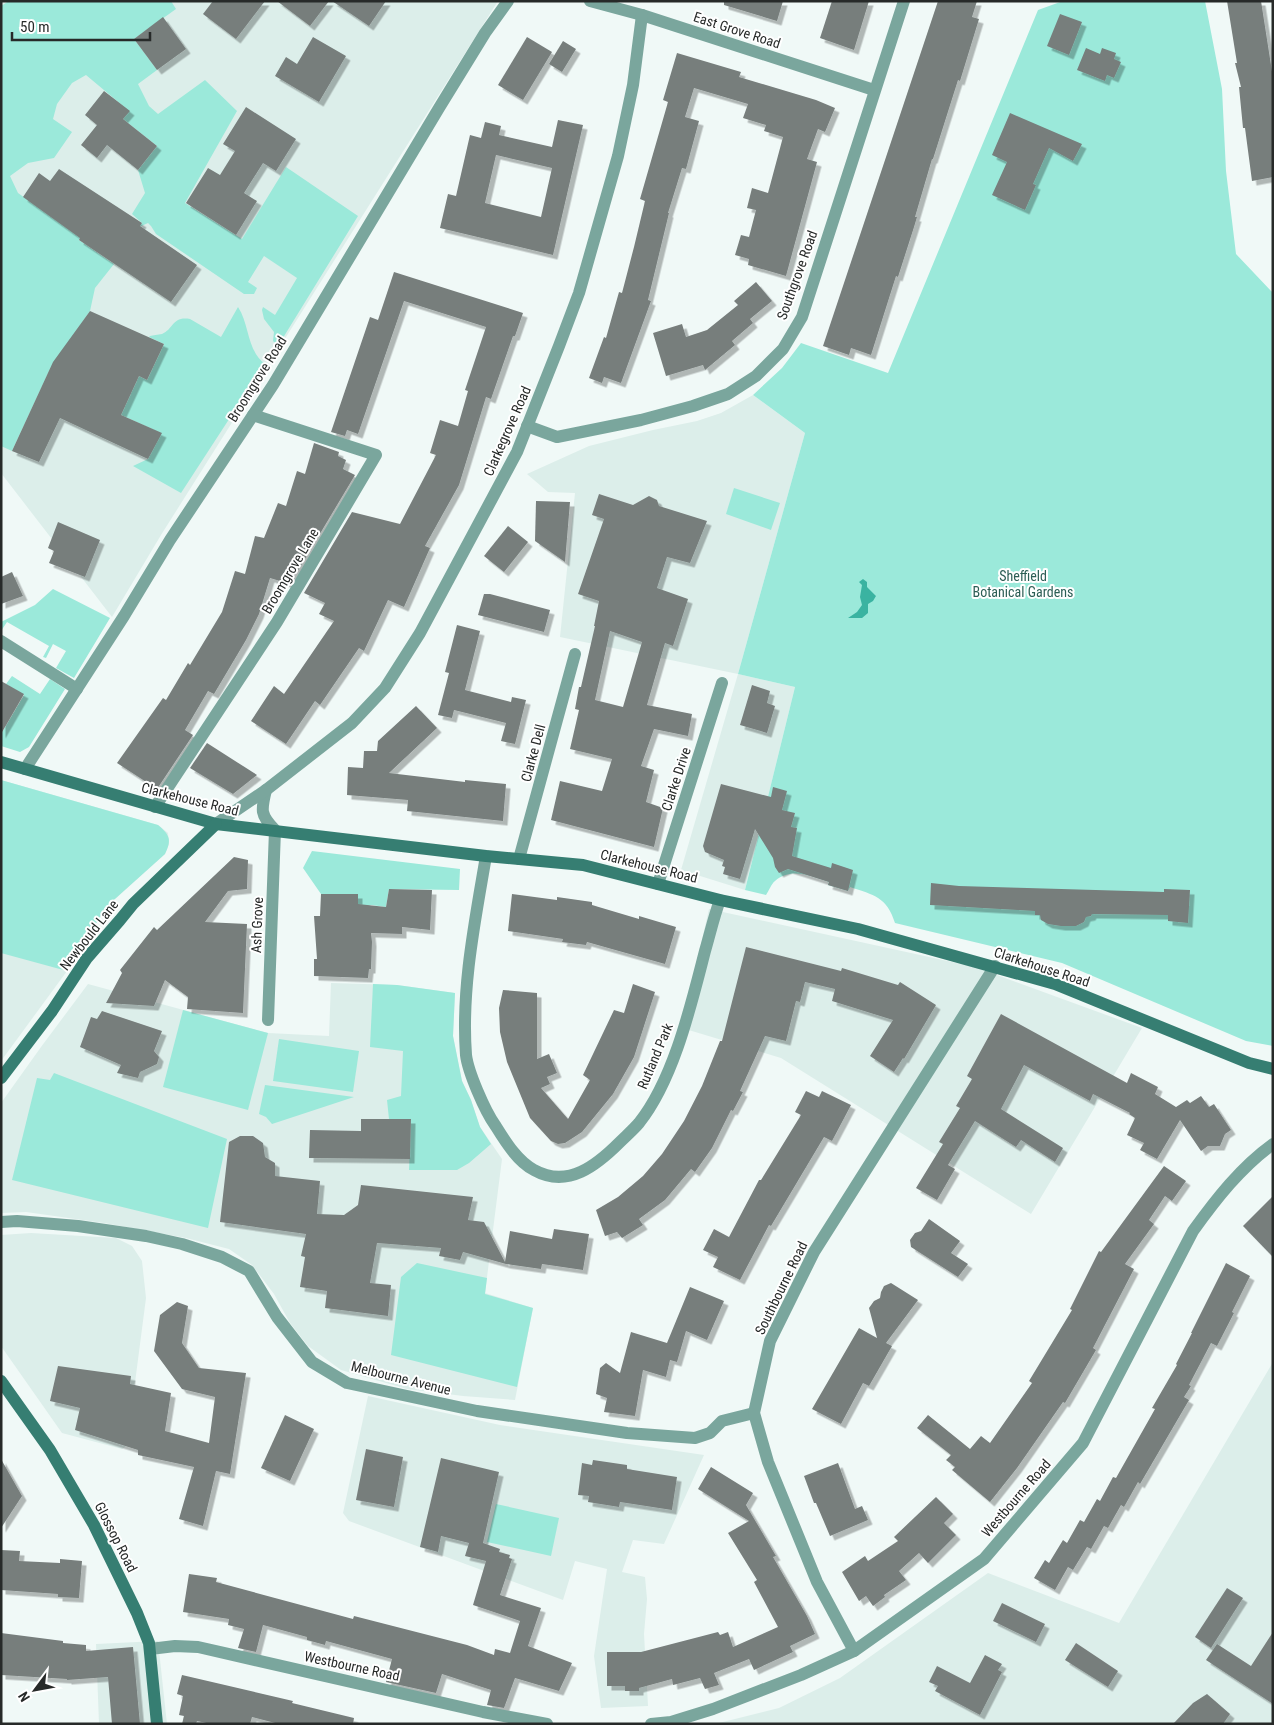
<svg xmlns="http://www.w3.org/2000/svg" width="1274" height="1725" font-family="'Roboto Condensed',sans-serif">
<defs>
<filter id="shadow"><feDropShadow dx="4.5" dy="4.5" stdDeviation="0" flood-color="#0004"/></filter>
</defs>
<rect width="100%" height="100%" fill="#f0f9f7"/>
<g fill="#dceeea">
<polygon points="1,1 498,1 161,535 112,617 1,473"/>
<polygon points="753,395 805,433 738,674 795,687 745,890 681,870 738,674 560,637 575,493 548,492 527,474 589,446 653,430 697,421 721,413"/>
<polygon points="1,780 158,825 168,833 169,844 165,854 106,907 67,971 1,1061"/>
<polygon points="709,909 975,967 1142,1028 1031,1214 781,1058 682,1028"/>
<polygon points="331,983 397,985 455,993 453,1036 462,1081 471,1100 480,1127 502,1159 485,1293 533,1308 515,1400 463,1396 407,1389 341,1370 308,1346 290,1323 274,1294 252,1265 229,1249 186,1238 104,1223 26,1212 1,1213 1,1103 41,1047 88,984 268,1033 329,1036"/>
<polygon points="31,1233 116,1238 132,1246 142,1261 146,1298 130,1421 129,1444 122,1449 62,1433 1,1346 1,1235"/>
<polygon points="1273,1362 1273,1724 715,1724 779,1708 840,1678 988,1573 1119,1623"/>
<polygon points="368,1396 500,1425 704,1455 664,1544 633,1540 622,1572 645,1577 647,1599 644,1634 648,1706 601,1708 594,1656 607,1569 575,1561 563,1600 349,1521 343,1513"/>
<polygon points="158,1641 167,1724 99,1724 96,1644"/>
</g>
<g fill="#9be9da">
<polygon points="9,1 171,1 176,9 134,39 157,70 138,84 149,106 158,114 205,80 237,111 185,203 242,239 286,167 358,216 278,346 273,341 274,332 264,319 262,310 263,307 275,315 297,278 264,256 248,282 257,288 254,294 244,294 156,234 151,226 148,223 139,227 142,223 132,214 145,193 138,170 157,146 123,119 129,111 86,75 72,83 57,104 53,119 72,132 54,158 28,163 10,176 18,193 78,236 83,230 79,240 114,264 95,288 90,311 51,367 12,451 1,446 1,6"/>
<path d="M1063 1H1205L1222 89 1226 171 1236 254 1273 293V1046L1246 1041 1062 963 895 923C887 897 874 895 850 887L848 891 828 885 829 882C811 876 791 867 775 881 771 884 769 891 766 895L745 890 795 687 738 674 805 433 753 395 782 368 801 343 888 373 1038 10Z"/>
<path d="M238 307C250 325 246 349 265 364L181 493 133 466 148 459 161 433 121 415 139 376 147 380 164 344 149 337 150 336C153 335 158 335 162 334 174 329 172 316 190 319L221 337Z"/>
<polygon points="734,488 780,503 771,530 726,514"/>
<polygon points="53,589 110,618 74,678 56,668 66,651 53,644 46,658 43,657 49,646 7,622 1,631 1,622 35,605"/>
<polygon points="12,676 40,694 50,679 65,689 29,747 20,752 1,746 1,734 24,695 6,684"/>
<path d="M1 780 158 825C170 835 172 840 165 854L106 907 67 971 1 953Z"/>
<polygon points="312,851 460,869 459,890 389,889 386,907 371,905 358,910 358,894 321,894 303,868"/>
<polygon points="373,984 397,985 455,993 453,1036 462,1081 471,1100 480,1127 491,1144 469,1163 457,1170 409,1170 411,1120 389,1119 387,1100 401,1096 403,1051 370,1047"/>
<polygon points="183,1010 268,1033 248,1110 163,1087"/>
<polygon points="279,1039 359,1051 353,1092 273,1081"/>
<polygon points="54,1073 227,1139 208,1228 12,1180 37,1078 50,1080"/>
<polygon points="265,1085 354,1097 272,1124 266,1117 259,1114"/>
<polygon points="417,1263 487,1278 485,1294 533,1308 517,1387 391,1355 401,1277"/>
<polygon points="496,1504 559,1518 551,1556 487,1542"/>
</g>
<polygon fill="#3ab3a1" points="863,579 867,582 867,587 876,596 873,601 868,604 868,613 862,618 848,618 857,612 862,605 860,597 862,585 859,582"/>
<g fill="#777e7c" fill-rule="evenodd" filter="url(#shadow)">
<polygon points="213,1 265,1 236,39 203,14"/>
<polygon points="277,1 329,1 310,26"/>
<polygon points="332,1 386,1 369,26"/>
<polygon points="724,1 783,1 777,21 724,5"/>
<polygon points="832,1 869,1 854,50 820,38"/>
<polygon points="938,1 977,1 972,17 979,19 960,81 958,80 933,159 932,159 915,217 917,217 914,227 898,277 896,276 871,355 851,348 849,355 823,346"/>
<polygon points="1227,1 1261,1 1273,78 1273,177 1252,181 1245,128 1243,128 1239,87 1241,87 1235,63 1237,63"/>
<polygon points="1060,14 1082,22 1069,55 1047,46"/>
<polygon points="163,17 186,49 157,70 134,39"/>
<polygon points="313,37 346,56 319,102 275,76 286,57 297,64"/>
<polygon points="527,37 552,52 523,100 498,85"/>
<polygon points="563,41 576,49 562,72 549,64"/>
<polygon points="1086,48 1100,54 1102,48 1116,53 1114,59 1121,62 1114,78 1107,75 1105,81 1077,70"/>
<polygon points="677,53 741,72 739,77 816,100 835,108 825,132 818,129 807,159 817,162 786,276 748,265 749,259 735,255 741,235 749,237 756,210 747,208 752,188 768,193 783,137 764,131 766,125 743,118 748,104 694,88 685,117 699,121 686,169 682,168 668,213 669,213 648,300 651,301 621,383 604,377 602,383 589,378 604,337 606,338 619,292 622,293 634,247 645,201 640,199 668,102 663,100"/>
<polygon points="104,91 130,111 123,119 157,146 138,170 107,145 97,158 81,145 97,125 85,115"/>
<polygon points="246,107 296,139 276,171 263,163 244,193 257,201 236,235 186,203 208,168 220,175 235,151 223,144"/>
<polygon points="1010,113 1082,144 1073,161 1049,148 1033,184 1036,185 1025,210 992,195 1007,162 992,155"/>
<path d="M558 120 583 125 553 255 440 228 448 194 456 196 470 135 481 138 485 122 501 126 499 135 552 147ZM496 155 552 168 541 217 485 203Z"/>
<polygon points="59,169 142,223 140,226 197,265 171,302 79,240 80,238 23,197 39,173 50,181"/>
<polygon points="394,272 523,313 515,336 513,336 491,399 486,397 459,485 425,546 430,548 404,607 388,600 364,651 359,648 320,705 315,701 286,744 251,721 274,686 284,694 334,621 319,614 325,603 304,593 352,512 400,524 436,455 430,453 440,420 458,426 468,391 465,390 486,327 404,301 358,434 347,430 345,436 331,432 370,317 378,320"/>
<polygon points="756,282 772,301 750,319 753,323 732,341 735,345 705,370 703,365 666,376 653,333 682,324 686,337 707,330 738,305 734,301"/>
<polygon points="90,311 164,344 147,380 139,376 121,415 162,433 148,459 60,418 39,462 12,451 53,362"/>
<polygon points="314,443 339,452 338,456 346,460 343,469 355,475 290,584 270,578 259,614 246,640 214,694 208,691 185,730 193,735 157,789 117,763 163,698 166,700 188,663 190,665 222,612 235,571 245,574 255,536 264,538 278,503 286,506 297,471 305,474"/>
<path d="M599 494 633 505 649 496 657 500 659 506 707 521 690 563 667 557 657 588 688 599 673 646 665 643 647 705 692 714 688 736 654 729 641 766 654 770 646 802 663 808 654 847 551 820 560 781 602 791 612 759 570 749 579 710 575 709 579 687H581L595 626H594L599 601 578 594 604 519 592 515ZM610 631 642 642 623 707 595 700Z"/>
<polygon points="536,501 570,502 565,562 535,541"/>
<polygon points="58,522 100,540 85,577 49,563 54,551 48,548"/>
<polygon points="508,526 528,542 504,572 484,556"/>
<polygon points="12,572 23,596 1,604 1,577"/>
<polygon points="484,594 490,594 550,610 544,632 478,615"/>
<polygon points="457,625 480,631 465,690 511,702 512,697 526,700 515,744 501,741 506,723 454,710 452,718 438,715 449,673 445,672"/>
<polygon points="1,681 24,694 1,734"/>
<polygon points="752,685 770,691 767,703 775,706 767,733 740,725"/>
<polygon points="416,706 437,728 389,773 465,782 465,780 506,784 503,821 407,811 408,800 347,795 348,767 363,768 364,751 377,751 378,741"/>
<polygon points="207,743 257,775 233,794 190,768"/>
<polygon points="721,784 771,797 773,787 787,791 782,810 795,813 791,827 797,828 792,856 831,868 832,863 853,870 848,891 828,885 829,882 788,869 779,873 775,867 773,858 755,829 740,879 723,874 725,867 722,866 724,860 705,852 703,846"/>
<polygon points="234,857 248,860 247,889 228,891 205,922 247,924 243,1013 187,1009 188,997 165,980 154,1006 106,1003 122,973 120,970 154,927 157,930"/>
<polygon points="931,883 959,886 1164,892 1164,889 1190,890 1188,923 1168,921 1168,915 1092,914 1091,916 1086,917 1084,922 1076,926 1061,926 1048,924 1041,920 1040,915 1035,915 1035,911 930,905"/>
<polygon points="389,889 432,890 430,930 402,927 402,934 371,933 372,942 371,969 369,969 368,978 314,976 314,959 317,959 314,916 320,916 321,894 358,894 358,904 386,907"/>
<polygon points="512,894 557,900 557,897 592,902 592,905 639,919 639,916 676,927 665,964 587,942 586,945 562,942 563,939 508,931"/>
<polygon points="746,947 841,971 842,968 898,985 900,982 936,1005 904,1059 903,1058 894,1072 870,1056 893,1020 832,1001 835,989 805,982 800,1002 796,1001 786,1041 765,1036 740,1091 743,1092 733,1111 731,1110 712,1148 695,1172 691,1169 665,1200 639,1219 643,1225 622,1238 617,1232 605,1236 596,1210 618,1197 643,1176 662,1154 684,1121 702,1086 720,1041 722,1041"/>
<polygon points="633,984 655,992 634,1057 613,1094 582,1132 565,1143 558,1144 551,1141 530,1118 507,1062 500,1032 499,1008 503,990 537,993 537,1059 549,1054 557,1073 547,1077 550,1084 541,1088 568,1119 590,1080 583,1075 614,1010 624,1013"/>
<polygon points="102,1011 162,1031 154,1051 159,1057 157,1064 140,1072 138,1078 117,1073 121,1065 80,1047 91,1017 97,1019"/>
<polygon points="1001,1014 1127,1083 1131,1073 1158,1087 1155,1094 1176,1107 1187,1100 1190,1103 1201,1096 1209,1107 1214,1104 1231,1130 1225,1134 1220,1146 1208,1146 1201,1151 1180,1120 1157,1159 1140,1150 1144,1143 1127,1135 1135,1118 1129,1114 1130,1113 1093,1094 1090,1101 1024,1065 1001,1109 1063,1148 1055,1162 1021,1140 1016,1147 975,1121 948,1165 955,1169 937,1200 916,1188 943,1144 939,1142 960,1108 956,1106 972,1079 967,1076"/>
<polygon points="806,1091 819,1097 822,1091 851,1105 832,1141 824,1137 771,1226 769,1225 740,1280 713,1267 718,1257 703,1250 714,1229 729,1237 759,1180 761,1180 801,1115 795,1112"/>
<polygon points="361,1119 411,1119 410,1159 309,1158 310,1130 361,1131"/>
<polygon points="240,1136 253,1136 263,1143 265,1157 275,1163 275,1176 320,1181 317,1214 344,1215 358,1205 361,1185 473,1197 468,1220 484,1222 505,1262 510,1231 552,1239 554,1229 589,1234 583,1270 542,1264 541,1269 506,1264 463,1252 460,1260 439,1256 441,1248 377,1243 370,1283 391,1285 388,1316 325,1308 327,1291 300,1287 305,1257 301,1256 306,1234 220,1222 229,1142"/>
<polygon points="1164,1166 1186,1181 1172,1201 1165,1196 1149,1220 1154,1224 1125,1264 1134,1269 1093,1348 1096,1350 1065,1403 1063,1402 1017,1468 990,1502 952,1470 955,1467 946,1460 951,1455 917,1428 928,1415 970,1449 981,1436 990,1443 1032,1383 1029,1381 1072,1310 1070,1309 1099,1251 1101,1252"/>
<polygon points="1273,1196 1273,1257 1243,1226"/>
<polygon points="929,1219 960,1241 951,1253 968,1264 958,1277 911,1247 910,1240 915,1233 921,1231"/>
<polygon points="1226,1263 1250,1276 1232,1312 1234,1313 1217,1346 1211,1343 1189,1385 1191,1386 1184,1397 1189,1400 1140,1484 1138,1482 1124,1507 1121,1505 1108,1528 1104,1526 1091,1549 1087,1547 1073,1570 1068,1567 1055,1590 1034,1578 1045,1560 1049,1563 1063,1540 1067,1543 1080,1520 1084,1522 1097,1499 1100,1501 1113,1477 1116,1478 1155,1409 1152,1408 1177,1365 1176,1364 1192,1333 1191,1333"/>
<polygon points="891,1283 918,1300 886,1343 892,1346 869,1386 863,1383 841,1424 812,1409 859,1328 877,1338 869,1308 874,1301 880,1298 881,1292 884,1286"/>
<polygon points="690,1287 724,1301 707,1340 686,1331 677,1362 670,1360 666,1377 643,1370 635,1416 604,1412 607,1398 596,1394 600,1368 606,1363 620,1373 631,1332 667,1343"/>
<polygon points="177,1302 188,1306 182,1343 199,1368 246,1373 230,1474 216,1471 203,1526 179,1519 194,1467 138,1455 138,1450 75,1430 80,1408 50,1401 58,1366 131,1376 130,1384 171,1393 165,1431 209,1443 215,1397 182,1389 154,1351 160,1315"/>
<polygon points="285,1415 314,1429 290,1481 261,1468"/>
<polygon points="366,1449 403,1457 394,1507 356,1500"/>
<polygon points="441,1458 499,1472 483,1543 500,1549 499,1552 510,1555 509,1558 512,1559 500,1595 541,1608 528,1646 572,1663 559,1691 515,1678 504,1708 487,1705 491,1690 442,1674 436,1693 386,1682 392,1659 326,1641 325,1645 307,1640 307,1637 263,1625 256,1652 238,1648 244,1629 228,1625 229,1619 183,1612 189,1574 217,1578 216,1582 353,1619 354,1616 467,1645 494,1655 495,1649 510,1653 520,1621 473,1605 486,1561 465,1556 469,1543 441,1536 438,1552 420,1547"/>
<polygon points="1,1459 22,1496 1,1528"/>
<polygon points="593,1460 627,1465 627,1469 677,1477 672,1510 620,1502 619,1507 588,1502 589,1496 578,1495 582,1463 592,1465"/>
<polygon points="838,1463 855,1509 862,1506 868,1520 830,1536 816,1503 814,1503 804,1476"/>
<polygon points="711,1467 753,1493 746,1505 776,1556 773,1557 807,1616 815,1634 790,1646 793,1652 754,1670 749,1659 714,1673 719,1685 705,1689 700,1678 673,1685 672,1679 639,1688 639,1691 625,1691 625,1686 607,1686 607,1652 641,1652 718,1632 720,1635 728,1632 733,1647 778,1627 754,1582 757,1580 728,1533 749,1521 698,1489"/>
<polygon points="936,1497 953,1514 944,1523 956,1535 928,1563 919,1553 899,1571 906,1580 884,1595 885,1597 873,1606 866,1596 859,1601 842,1572 865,1556 868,1561 898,1541 894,1537"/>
<polygon points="1,1550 20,1551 19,1561 60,1563 60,1559 82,1561 79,1598 58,1597 58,1594 1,1590"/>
<polygon points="1227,1588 1243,1598 1211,1648 1195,1637"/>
<polygon points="1002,1603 1045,1624 1036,1642 993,1621"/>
<polygon points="1273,1632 1273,1704 1206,1660 1217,1644 1251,1666"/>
<polygon points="1,1633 63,1641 63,1643 86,1645 86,1651 133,1647 140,1724 112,1724 108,1677 67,1680 67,1679 1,1675"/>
<polygon points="1076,1643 1118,1671 1108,1687 1065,1660"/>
<polygon points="985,1655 1002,1664 998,1670 1002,1672 980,1715 935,1691 938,1686 929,1682 937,1666 970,1683"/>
<polygon points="182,1675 293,1701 292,1703 354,1718 353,1724 279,1724 252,1717 250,1724 211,1724 197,1721 196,1724 182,1724 184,1716 179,1715 183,1696 177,1694"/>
<polygon points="1207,1694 1230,1714 1223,1724 1173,1724 1193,1703"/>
</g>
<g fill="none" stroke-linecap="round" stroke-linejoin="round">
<g stroke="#7aa69d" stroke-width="12">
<polyline points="590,1 642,15 874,90"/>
<polyline points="527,426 557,437 641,420 693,406 728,394 756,376 783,349 802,317 904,1"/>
<polyline points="1,641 77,689"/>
<polyline points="25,769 124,616 170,540 273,385 439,108 485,33 508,1"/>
<path d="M266 790C261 810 260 815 275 830L268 1020"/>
<polyline points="155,807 277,622 376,455 253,415"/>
<polyline points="216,824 266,790 352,723 385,688 420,633 517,452 559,346 579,293 618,156 633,85 642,15"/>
<path d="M486 856C475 921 461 989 466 1055 468 1072 485 1111 495 1125 505 1141 517 1161 534 1170 568 1189 597 1165 620 1142 626 1136 633 1130 639 1123 674 1079 691 1005 705 951 710 934 714 916 720 900"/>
<polyline points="519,859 575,654"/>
<polyline points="658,884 722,683"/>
<polyline points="1,1222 17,1221 78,1226 146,1236 182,1244 222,1257 249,1271 277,1317 312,1362 347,1383 477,1411 627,1433 695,1438 710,1433 722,1421 754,1413"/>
<polyline points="150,1649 175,1646 198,1647 483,1712 547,1724"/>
<polyline points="854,1651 817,1582 768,1462 754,1413 770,1341 814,1252 995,966"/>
<path d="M651 1724 671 1722 713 1709 801 1675 854 1651 984 1559 1083 1443 1193 1231C1216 1199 1241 1167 1273 1144"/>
</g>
<g stroke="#367e72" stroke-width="12">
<polyline points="1,762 216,824 486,856 583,865 720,900 858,929 1055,984 1249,1063 1273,1069"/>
<polyline points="1,1078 52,1011 87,958 120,920 133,904 216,824"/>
<polyline points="1,1381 50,1450 94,1525 137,1613 149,1643 157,1724"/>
</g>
</g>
<g text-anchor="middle" stroke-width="4" stroke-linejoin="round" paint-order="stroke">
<g font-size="14" fill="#272a29" stroke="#fff">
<text transform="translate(737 30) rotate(18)" y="5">East Grove Road</text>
<text transform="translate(797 275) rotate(-70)" y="5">Southgrove Road</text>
<text transform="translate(257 379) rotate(-58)" y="5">Broomgrove Road</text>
<text transform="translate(507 431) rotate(-66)" y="5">Clarkegrove Road</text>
<text transform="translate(290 571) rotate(-59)" y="5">Broomgrove Lane</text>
<text transform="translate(533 753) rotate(-75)" y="5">Clarke Dell</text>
<text transform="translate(676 779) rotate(-72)" y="5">Clarke Drive</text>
<text transform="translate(190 799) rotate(14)" y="5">Clarkehouse Road</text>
<text transform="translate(649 866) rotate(14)" y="5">Clarkehouse Road</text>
<text transform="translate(257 925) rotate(-88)" y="5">Ash Grove</text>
<text transform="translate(89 935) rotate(-52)" y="5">Newbould Lane</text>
<text transform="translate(1042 967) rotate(18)" y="5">Clarkehouse Road</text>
<text transform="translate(655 1056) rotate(-67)" y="5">Rutland Park</text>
<text transform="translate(781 1288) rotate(-64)" y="5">Southbourne Road</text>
<text transform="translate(401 1378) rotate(14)" y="5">Melbourne Avenue</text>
<text transform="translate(1016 1498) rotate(-49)" y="5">Westbourne Road</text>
<text transform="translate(116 1537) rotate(63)" y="5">Glossop Road</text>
<text transform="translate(352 1666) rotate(12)" y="5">Westbourne Road</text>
</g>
<g font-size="14" fill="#2c5e55" stroke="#fff">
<text x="1023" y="581">Sheffield<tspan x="1023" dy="16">Botanical Gardens</tspan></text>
</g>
</g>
<rect width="1274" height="1725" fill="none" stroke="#272a29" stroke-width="5"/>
<g transform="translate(35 1690) rotate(238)" stroke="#ffffff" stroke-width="4" paint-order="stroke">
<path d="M0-4L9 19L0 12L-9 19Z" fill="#272a29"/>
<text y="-8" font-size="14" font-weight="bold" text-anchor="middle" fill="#272a29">N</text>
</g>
<path d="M12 32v8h138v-8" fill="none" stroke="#272a29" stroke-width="2.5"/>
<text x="20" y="32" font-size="15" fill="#272a29" stroke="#ffffff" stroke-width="4" paint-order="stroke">50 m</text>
</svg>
